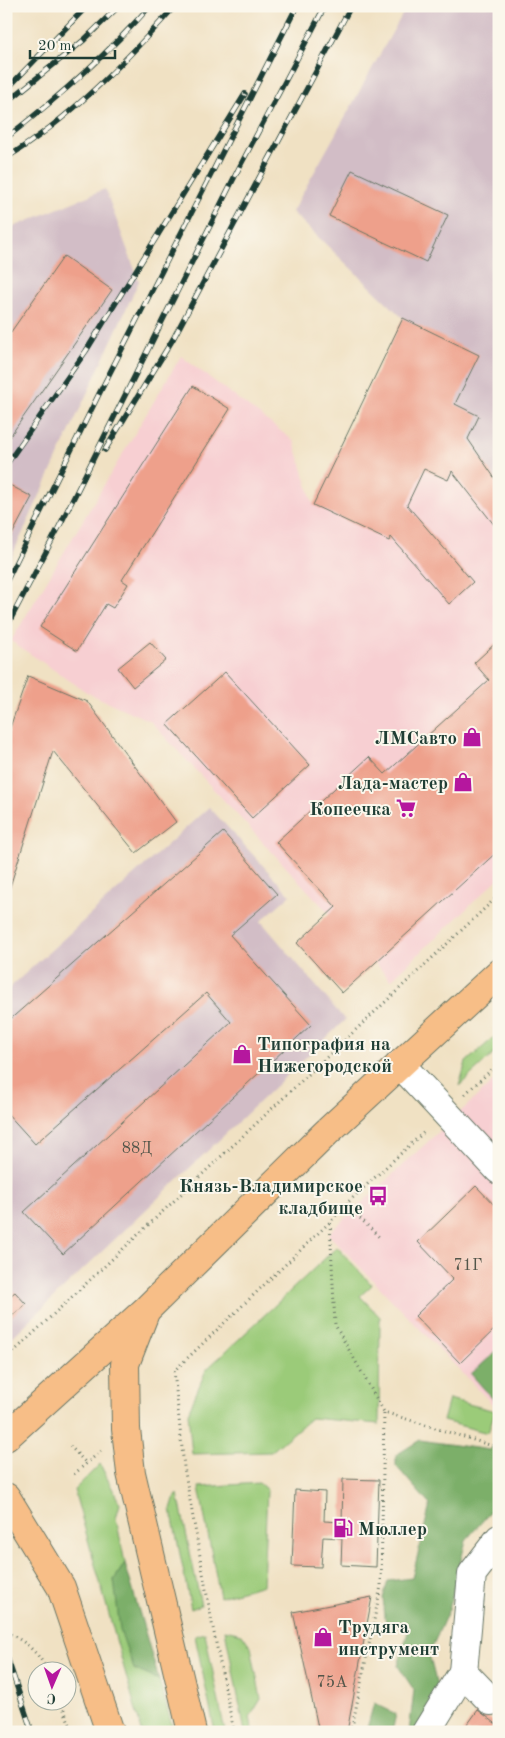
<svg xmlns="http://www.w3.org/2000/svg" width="505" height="1738" font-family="'Old Standard TT',serif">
<rect width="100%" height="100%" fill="#fbf7ec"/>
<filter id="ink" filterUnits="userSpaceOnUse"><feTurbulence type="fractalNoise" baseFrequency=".02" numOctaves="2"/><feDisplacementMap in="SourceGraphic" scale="10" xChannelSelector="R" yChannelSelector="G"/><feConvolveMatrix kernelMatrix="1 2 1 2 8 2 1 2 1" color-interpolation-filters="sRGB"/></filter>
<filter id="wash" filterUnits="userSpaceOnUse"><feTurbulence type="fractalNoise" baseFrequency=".0096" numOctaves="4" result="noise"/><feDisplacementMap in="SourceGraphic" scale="20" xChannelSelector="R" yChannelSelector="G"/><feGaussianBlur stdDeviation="1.12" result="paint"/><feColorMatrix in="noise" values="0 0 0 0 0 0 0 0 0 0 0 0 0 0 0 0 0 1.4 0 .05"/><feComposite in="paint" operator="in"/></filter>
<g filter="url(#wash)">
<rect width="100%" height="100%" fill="#f0e1c3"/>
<g fill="#f7cfd2">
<polygon points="403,318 479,355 479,416 499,478 499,878 391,980 150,721 88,693 11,641 181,356 294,441 313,504"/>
<polygon points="499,1076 499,1411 328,1234"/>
</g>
<g fill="#d2bdc6">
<polygon points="407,6 499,6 499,478 496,480 468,439 479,416 455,404 479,355 403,318 292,212"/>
<polygon points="105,189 139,281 6,569 6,230"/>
<polygon points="209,807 290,895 261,921 345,1020 6,1343 6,991"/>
</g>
<g fill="#9bcb79" stroke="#5d8456">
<polygon points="499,1033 499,1049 459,1086 466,1062"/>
<polygon points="337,1247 372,1285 360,1296 380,1317 379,1424 311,1418 271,1452 192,1454 188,1413 206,1370"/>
<polygon points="449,1399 495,1411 488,1433 443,1421"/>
<polygon points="100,1464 120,1504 116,1518 125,1563 114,1580 134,1669 159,1680 174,1732 142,1732 74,1490"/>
<polygon points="259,1483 267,1490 263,1585 220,1597 199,1487"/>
<polygon points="178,1494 201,1605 191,1609 171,1509 174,1499"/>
<polygon points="225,1630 242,1634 251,1647 261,1699 250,1717 253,1732 245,1732"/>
<polygon points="205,1633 225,1732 215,1732 195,1636"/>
</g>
<g fill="#7caf69" stroke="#4e764e">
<polygon points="499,1349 499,1406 471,1374"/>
<polygon points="499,1439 499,1502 466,1540 449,1609 429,1654 439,1693 417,1732 409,1732 414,1690 398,1666 410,1625 386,1626 383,1598 388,1581 412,1578 430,1505 396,1466 396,1455 420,1440 490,1450"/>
<polygon points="125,1563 159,1680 134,1669 120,1630 114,1580"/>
<polygon points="374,1703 396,1714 392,1732 366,1732"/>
</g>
<g id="blocks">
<g fill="#eea08b">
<polygon points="352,170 448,215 426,262 329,216"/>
<polygon points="64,256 112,290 6,442 6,339"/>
<polygon points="403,318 479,355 455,404 479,416 468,439 496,480 499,478 499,531 452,471 448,480 424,469 407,505 473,582 449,604 391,537 389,541 313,505"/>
<polygon points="193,386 230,409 122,580 128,584 113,608 106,604 77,651 40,627"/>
<polygon points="6,483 32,497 6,546"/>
<polygon points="499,640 499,850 342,993 297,943 336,907 276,842 369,757 385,774 489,680 474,663"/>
<polygon points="150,642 166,660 133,687 118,668"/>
<polygon points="225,672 310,765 252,818 167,724"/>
<polygon points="28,676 87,701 176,822 136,853 53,751 7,896 6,739"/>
<polygon points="223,832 277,894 230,935 311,1025 63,1254 24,1212 231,1022 206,993 35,1144 6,1112 6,1023"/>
<polygon points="476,1186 499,1210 499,1325 460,1363 415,1316 453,1279 418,1242"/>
<polygon points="15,1292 26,1304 6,1321 6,1299"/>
<polygon points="343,1479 379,1480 376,1567 341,1565 342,1538 323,1537 321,1567 292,1566 295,1490 325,1492 324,1521 342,1522"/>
<polygon points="372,1597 347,1732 319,1732 293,1612"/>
<polygon points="478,1710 499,1726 499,1732 462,1732"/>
</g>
</g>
</g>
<g filter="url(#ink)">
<use href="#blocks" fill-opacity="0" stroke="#687666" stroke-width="1"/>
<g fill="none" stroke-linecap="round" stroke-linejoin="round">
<defs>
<g id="minor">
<polyline points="400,1064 499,1170"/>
<polyline points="491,1701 463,1672 472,1574 499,1539"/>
<polyline points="426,1732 463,1672"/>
</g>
<g id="major">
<polyline points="144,1315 125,1364 126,1429 131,1473 192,1732"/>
<polyline points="6,1437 147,1309 326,1133 499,973"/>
<polyline points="6,1497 61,1587 110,1732"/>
</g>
</defs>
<use href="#minor" stroke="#687666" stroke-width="30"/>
<use href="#major" stroke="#687666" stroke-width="30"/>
<g stroke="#687666" stroke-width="3" stroke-dasharray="1 4" stroke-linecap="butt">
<polyline points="465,1094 499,1063"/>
<polyline points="346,1204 379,1237"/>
<polyline points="330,1223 335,1325 384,1412 499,1448"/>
<polyline points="6,1359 499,895"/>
<polyline points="70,1446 86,1463"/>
<polyline points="74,1474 101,1451"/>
<path d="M6 1632C24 1640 39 1653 47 1670"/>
<polyline points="60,1700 73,1732"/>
<polyline points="234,1732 212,1623 184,1467 174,1371 330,1222 346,1204 424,1132"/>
<polyline points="351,1732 381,1586 384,1412"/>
</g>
<use href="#minor" stroke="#fff" stroke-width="28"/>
<use href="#major" stroke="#f7be87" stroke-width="28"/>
<defs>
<g id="rail">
<polyline points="6,90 87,6"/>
<polyline points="6,103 84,40 119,6"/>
<path d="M6 138C59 97 106 56 150 6"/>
<path d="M6 158C71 118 125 62 175 6"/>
<polyline points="105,450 173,339 351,6"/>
<polyline points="6,465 86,351 245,94"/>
<polyline points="6,582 99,394 297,6"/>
<polyline points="6,628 59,527 239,168 325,6"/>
<polyline points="6,1654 32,1732"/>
</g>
</defs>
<use href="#rail" stroke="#1f3d34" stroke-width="5.5"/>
<use href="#rail" stroke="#fbf7ec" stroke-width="4" stroke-dasharray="11" stroke-linecap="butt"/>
</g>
</g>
<defs>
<symbol id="shop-bare" viewBox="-9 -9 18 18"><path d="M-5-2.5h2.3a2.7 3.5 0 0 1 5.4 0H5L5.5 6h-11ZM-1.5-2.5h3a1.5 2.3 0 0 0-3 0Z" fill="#b5179e" stroke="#fbf7ec" stroke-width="2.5" paint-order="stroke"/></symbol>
<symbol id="supermarket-bare" viewBox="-9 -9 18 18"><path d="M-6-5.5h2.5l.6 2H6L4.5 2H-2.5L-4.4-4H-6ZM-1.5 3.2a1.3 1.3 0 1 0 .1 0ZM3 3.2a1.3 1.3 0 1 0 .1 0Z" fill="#b5179e" stroke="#fbf7ec" stroke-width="2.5" paint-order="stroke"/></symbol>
<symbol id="bus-bare" viewBox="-9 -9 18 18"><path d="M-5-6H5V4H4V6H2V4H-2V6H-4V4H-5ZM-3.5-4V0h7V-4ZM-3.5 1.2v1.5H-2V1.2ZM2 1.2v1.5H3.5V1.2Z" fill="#b5179e" stroke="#fbf7ec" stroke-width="2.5" paint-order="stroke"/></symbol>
<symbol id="fuel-bare" viewBox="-9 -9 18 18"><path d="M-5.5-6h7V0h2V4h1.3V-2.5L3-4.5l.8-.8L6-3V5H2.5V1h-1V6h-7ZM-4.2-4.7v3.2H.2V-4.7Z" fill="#b5179e" stroke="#fbf7ec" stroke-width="2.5" paint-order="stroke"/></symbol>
</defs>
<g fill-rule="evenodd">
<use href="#shop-bare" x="458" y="723" width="28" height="28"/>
<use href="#shop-bare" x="449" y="768" width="28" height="28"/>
<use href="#supermarket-bare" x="392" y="794" width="28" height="28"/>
<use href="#shop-bare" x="228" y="1040" width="28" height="28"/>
<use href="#bus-bare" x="364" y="1182" width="28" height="28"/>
<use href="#fuel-bare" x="329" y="1514" width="28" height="28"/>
<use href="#shop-bare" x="309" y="1623" width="28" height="28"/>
</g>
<g text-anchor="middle" stroke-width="4" stroke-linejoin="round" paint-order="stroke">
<g font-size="16" fill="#53564a">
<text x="137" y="1153">88Д</text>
<text x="468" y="1270">71Г</text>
<text x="332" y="1687">75А</text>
</g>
<g font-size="19" font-weight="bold" fill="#1f3d34" stroke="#fbf7ec" text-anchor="end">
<text x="457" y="744">ЛМСавто</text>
<text x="448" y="789">Лада-мастер</text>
<text x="391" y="815">Копеечка</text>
<text x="257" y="1050" text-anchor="start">Типография на<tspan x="257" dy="22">Нижегородской</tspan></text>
<text x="363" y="1192">Князь-Владимирское<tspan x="363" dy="22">кладбище</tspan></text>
<text x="358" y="1535" text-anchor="start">Мюллер</text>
<text x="338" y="1633" text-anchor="start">Трудяга<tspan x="338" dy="22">инструмент</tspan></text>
</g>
</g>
<rect width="505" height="1738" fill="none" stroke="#fbf7ec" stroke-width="25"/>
<g transform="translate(52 1686) rotate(182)"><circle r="24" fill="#fbf7ec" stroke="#a3ada2"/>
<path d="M0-4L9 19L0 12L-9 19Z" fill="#b5179e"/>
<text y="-8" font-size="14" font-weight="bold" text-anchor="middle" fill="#1f3d34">С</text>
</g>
<path d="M30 50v8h85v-8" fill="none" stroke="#1f3d34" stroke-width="2.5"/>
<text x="38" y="50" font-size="15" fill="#1f3d34" stroke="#fbf7ec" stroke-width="4" paint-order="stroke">20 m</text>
</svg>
